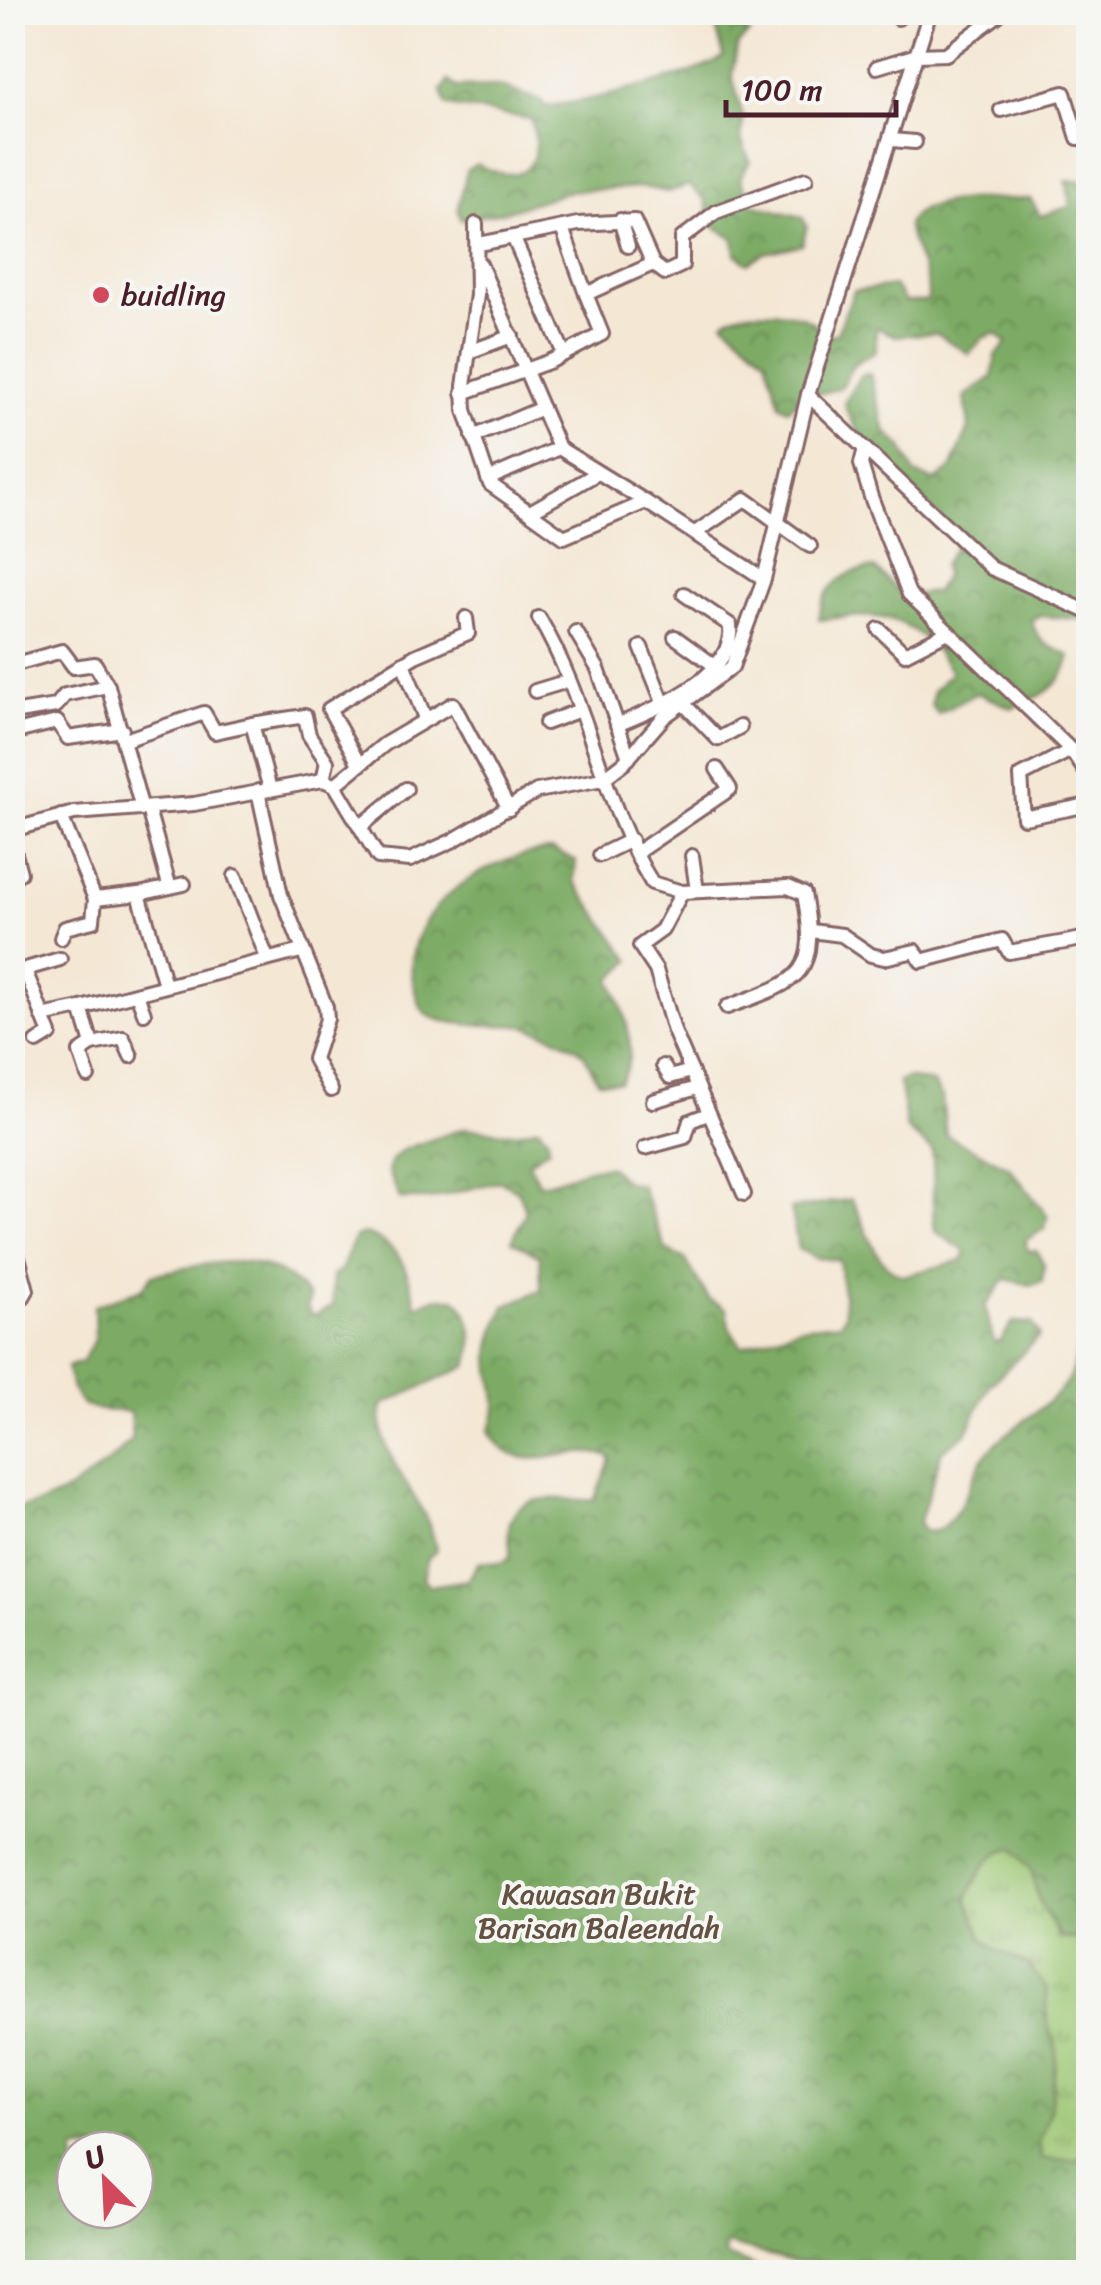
<svg xmlns="http://www.w3.org/2000/svg" width="1101" height="2285" font-family="Sriracha,sans-serif">
<defs>
<pattern id="grass-tufts" width="24" height="20" patternUnits="userSpaceOnUse" patternTransform="scale(2.5)"><rect width="24" height="20" fill="#9cc673"/><path d="M3 7l-1-3M5 7V3M7 7l1-3M15 17l-1-3M17 17v-4M19 17l1-3" fill="none" stroke="#81a05f"/></pattern>
<pattern id="forest-crowns" width="20" height="18" patternUnits="userSpaceOnUse" patternTransform="scale(2.5)"><rect width="20" height="18" fill="#7dab65"/><path d="M2 6a3 3 0 1 1 6 0M12 15a3 3 0 1 1 6 0" fill="none" stroke="#688b53"/></pattern>
</defs>
<rect width="100%" height="100%" fill="#f6f6f2"/>
<filter id="ink" filterUnits="userSpaceOnUse"><feTurbulence type="fractalNoise" baseFrequency=".01" numOctaves="2"/><feDisplacementMap in="SourceGraphic" scale="20" xChannelSelector="R" yChannelSelector="G"/><feConvolveMatrix kernelMatrix="1 2 1 2 8 2 1 2 1" color-interpolation-filters="sRGB"/></filter>
<filter id="wash" filterUnits="userSpaceOnUse"><feTurbulence type="fractalNoise" baseFrequency=".0048" numOctaves="4" result="noise"/><feDisplacementMap in="SourceGraphic" scale="40" xChannelSelector="R" yChannelSelector="G"/><feGaussianBlur stdDeviation="2.25" result="paint"/><feColorMatrix in="noise" values="0 0 0 0 0 0 0 0 0 0 0 0 0 0 0 0 0 1.4 0 .05"/><feComposite in="paint" operator="in"/></filter>
<g filter="url(#wash)">
<rect width="100%" height="100%" fill="#f4e7d4"/>
<path fill="url(#grass-tufts)" stroke="#73724f" stroke-width="2.5" d="M1013 1848 1031 1868 1039 1901 1059 1937 1088 1940V2027L1082 2037 1088 2039V2058L1083 2064 1088 2149 1077 2160 1041 2159 1039 2141 1050 2110 1057 2049 1047 2024V1990L1029 1965 998 1951 982 1938 967 1898C977 1878 988 1850 1013 1848Z"/>
<g fill="url(#forest-crowns)" stroke="#646548" stroke-width="2.5" fill-rule="evenodd">
<path d="M730 20 750 33 738 44 732 75 743 117 741 140 750 161 740 178 752 204 802 217 807 226 802 245 765 253 748 263 736 254 734 239 712 225 705 199 689 185 668 192 643 187 570 191 507 211 461 220 458 210 467 170 477 164C523 187 545 168 531 119L447 106 442 91 448 81 457 87 499 86 542 101 543 106C579 104 696 76 724 57L716 28Z"/>
<path d="M1079 180 1088 190V620L1041 616 1032 622C1040 647 1051 646 1070 656 1063 688 1039 697 1012 708L977 693 938 714 931 706 933 691 951 672C913 614 882 611 819 620 822 588 841 571 875 568L903 596 935 592 944 577 943 565 962 536C918 497 865 459 844 403L860 376 870 374 886 432 901 446 915 474 935 481 951 469 969 428 965 396 992 377 996 356 1007 342 995 333 983 338 969 354 936 333 895 336 876 327V351L854 364 840 388 800 399 788 409 780 405 766 358 724 322C738 307 782 310 802 317 817 322 819 333 836 335L854 291 894 286 905 302 927 301C933 280 910 248 907 225 920 193 1000 200 1031 199L1040 216 1071 206 1066 181Z"/>
<path d="M552 850 576 861 574 881 631 961 611 979C623 1009 642 1052 619 1082L599 1081C590 1071 589 1056 578 1049 565 1041 536 1028 521 1026 501 1024 437 1028 424 1012 417 1003 413 986 412 975 405 905 491 855 552 850Z"/>
<path d="M908 1078 933 1083 942 1097 946 1135 1009 1167 1048 1216 1044 1229 1026 1240 1027 1250 1037 1251 1044 1265 1042 1282 1031 1285 1005 1279 985 1307 994 1342H1000L1013 1322 1032 1323 1040 1336 989 1386 966 1434 942 1451 919 1524 925 1531 934 1532C965 1517 967 1481 985 1456 1007 1427 1046 1411 1067 1382 1079 1365 1074 1337 1088 1324V1940L1060 1937 1039 1901 1031 1869 1013 1848C988 1850 977 1878 967 1898L982 1938 998 1951 1029 1965 1047 1990V2024L1057 2049 1050 2110 1039 2141 1041 2159 1077 2160 1088 2149V2272H891L850 2264 796 2262 726 2244V2256L770 2272H13V1508C58 1506 101 1470 132 1440L130 1412C86 1408 77 1415 67 1367L82 1362 95 1338 94 1306 142 1289 152 1275C210 1263 266 1245 309 1297L307 1308 313 1316 333 1306 332 1276 341 1270 355 1237 364 1234C400 1243 410 1274 416 1306L435 1298H455C475 1315 475 1343 468 1366L382 1405C373 1461 430 1498 436 1551L428 1558 423 1579 430 1586 468 1580 479 1562 500 1563 509 1559C513 1547 506 1538 509 1527 518 1486 567 1502 594 1500L611 1458C569 1438 518 1486 489 1431 503 1404 492 1388 490 1360 489 1343 498 1322 505 1306L541 1290 540 1256 512 1241 526 1211 518 1191 500 1181 431 1199H400L388 1171 390 1162 404 1149 465 1128 516 1133 538 1127 548 1138 549 1148 529 1162 539 1184C564 1181 585 1165 610 1167L626 1182 641 1185 666 1250 685 1259 709 1299 727 1309 729 1327 742 1347 799 1327 840 1323 845 1315 839 1260 816 1258 798 1249 791 1209 851 1199C866 1223 874 1267 903 1276L963 1260 966 1252 935 1231C930 1202 936 1179 932 1150L907 1130 899 1082ZM135 2150V2210H75V2150Z"/>
</g>
</g>
<g filter="url(#ink)">
<g fill="none" stroke-linecap="round" stroke-linejoin="round">
<defs>
<g id="minor">
<polyline points="1079,12 1088,28"/>
<polyline points="898,18 901,12"/>
<polyline points="877,67 917,55 946,54 998,15"/>
<polyline points="1001,110 1064,93 1078,138 1085,136 1088,143"/>
<polyline points="892,140 915,142"/>
<polyline points="620,220 628,246"/>
<polyline points="476,224 477,295 464,386 465,410 490,484 564,537 646,502 764,579"/>
<polyline points="562,228 586,294"/>
<polyline points="514,239 564,354"/>
<polyline points="480,264 559,448 646,502"/>
<polyline points="653,264 665,273 682,265 682,238 716,212 806,179"/>
<polyline points="469,352 512,336"/>
<polyline points="463,393 551,361 602,334 586,294 653,264 634,221 578,224 479,244"/>
<polyline points="808,395 991,568 1088,612"/>
<polyline points="473,437 542,408"/>
<polyline points="864,452 861,464 871,497 909,594 1071,750 1088,775"/>
<polyline points="488,479 559,448"/>
<polyline points="530,512 596,474"/>
<polyline points="695,533 745,499 810,546"/>
<path d="M539 618C588 700 601 800 652 883L682 892 788 887 804 894C820 977 799 981 727 1007"/>
<polyline points="879,629 905,654 948,632"/>
<polyline points="576,632 598,669 629,758"/>
<polyline points="675,637 715,666"/>
<polyline points="641,647 663,702"/>
<polyline points="403,663 425,718"/>
<polyline points="12,665 62,651 74,667 95,664 108,686 142,809"/>
<polyline points="535,691 568,681"/>
<polyline points="683,703 718,739 740,727"/>
<polyline points="12,713 56,706 65,695 108,686"/>
<polyline points="546,723 580,710"/>
<path d="M617 725C655 709 736 677 730 625L684 594"/>
<polyline points="12,733 57,722 68,738 122,730"/>
<polyline points="125,740 204,713 215,732 252,724"/>
<polyline points="1071,750 1021,776 1024,818 1088,805"/>
<polyline points="359,764 329,709 415,656 468,633 466,618"/>
<polyline points="335,785 385,744 453,704 509,809"/>
<polyline points="270,789 252,724 305,716 309,735 327,762 323,780"/>
<polyline points="258,791 281,895 326,1007 327,1019 314,1059 331,1090"/>
<polyline points="148,809 169,885"/>
<polyline points="61,816 95,899 139,894"/>
<polyline points="360,827 406,789"/>
<polyline points="12,830 74,813 194,804 323,780 335,785 378,857 410,860 452,841 537,791 603,779 624,763 664,717 732,667 764,579 808,395 930,12"/>
<polyline points="12,842 20,873"/>
<polyline points="636,853 730,789 717,769"/>
<polyline points="600,855 631,840"/>
<polyline points="692,856 697,891"/>
<polyline points="235,876 267,958"/>
<polyline points="682,892 662,930 640,946 656,970 674,1031 744,1194"/>
<polyline points="811,931 842,935 871,955 884,958 915,951 921,961 1002,940 1009,952 1088,938"/>
<polyline points="61,938 65,928 93,921 95,899"/>
<polyline points="25,970 50,1034 37,1042"/>
<polyline points="12,973 60,959"/>
<polyline points="165,985 139,894 184,884"/>
<polyline points="137,994 144,1013"/>
<polyline points="42,1016 81,1008"/>
<polyline points="131,1056 123,1038 92,1044 81,1008 301,951"/>
<polyline points="1086,1059 1088,1057"/>
<polyline points="663,1066 670,1077 691,1071"/>
<polyline points="88,1076 80,1052 92,1044"/>
<polyline points="653,1101 697,1088"/>
<polyline points="645,1148 685,1137 690,1121 708,1114"/>
<polyline points="12,1235 27,1290 23,1297 12,1300"/>
</g>
</defs>
<use href="#minor" stroke="#866566" stroke-width="18"/>
<use href="#minor" stroke="#fff" stroke-width="12"/>
</g>
</g>
<circle fill="#d1495b" stroke="#f6f6f2" stroke-width="4" cx="101" cy="295" r="10"/>
<g text-anchor="middle" stroke-width="8" stroke-linejoin="round" paint-order="stroke">
<g font-size="30" fill="#4a1f2b" stroke="#f6f6f2" text-anchor="start">
<text x="121" y="305">buidling</text>
</g>
<g font-size="30" fill="#635141" stroke="#f6f6f2">
<text x="599" y="1904">Kawasan Bukit<tspan x="599" dy="34">Barisan Baleendah</tspan></text>
</g>
</g>
<rect width="1101" height="2285" fill="none" stroke="#f6f6f2" stroke-width="50"/>
<g transform="translate(105 2180) rotate(336)"><circle r="48" fill="#f6f6f2" stroke="#b1a0a2" stroke-width="2.5"/>
<path d="M0-8L18 38L0 25L-18 38Z" fill="#d1495b"/>
<text y="-15" font-size="28" font-weight="bold" text-anchor="middle" fill="#4a1f2b">U</text>
</g>
<path d="M726 100v15h170v-15" fill="none" stroke="#4a1f2b" stroke-width="5"/>
<text x="741" y="100" font-size="30" fill="#4a1f2b" stroke="#f6f6f2" stroke-width="8" paint-order="stroke">100 m</text>
</svg>
